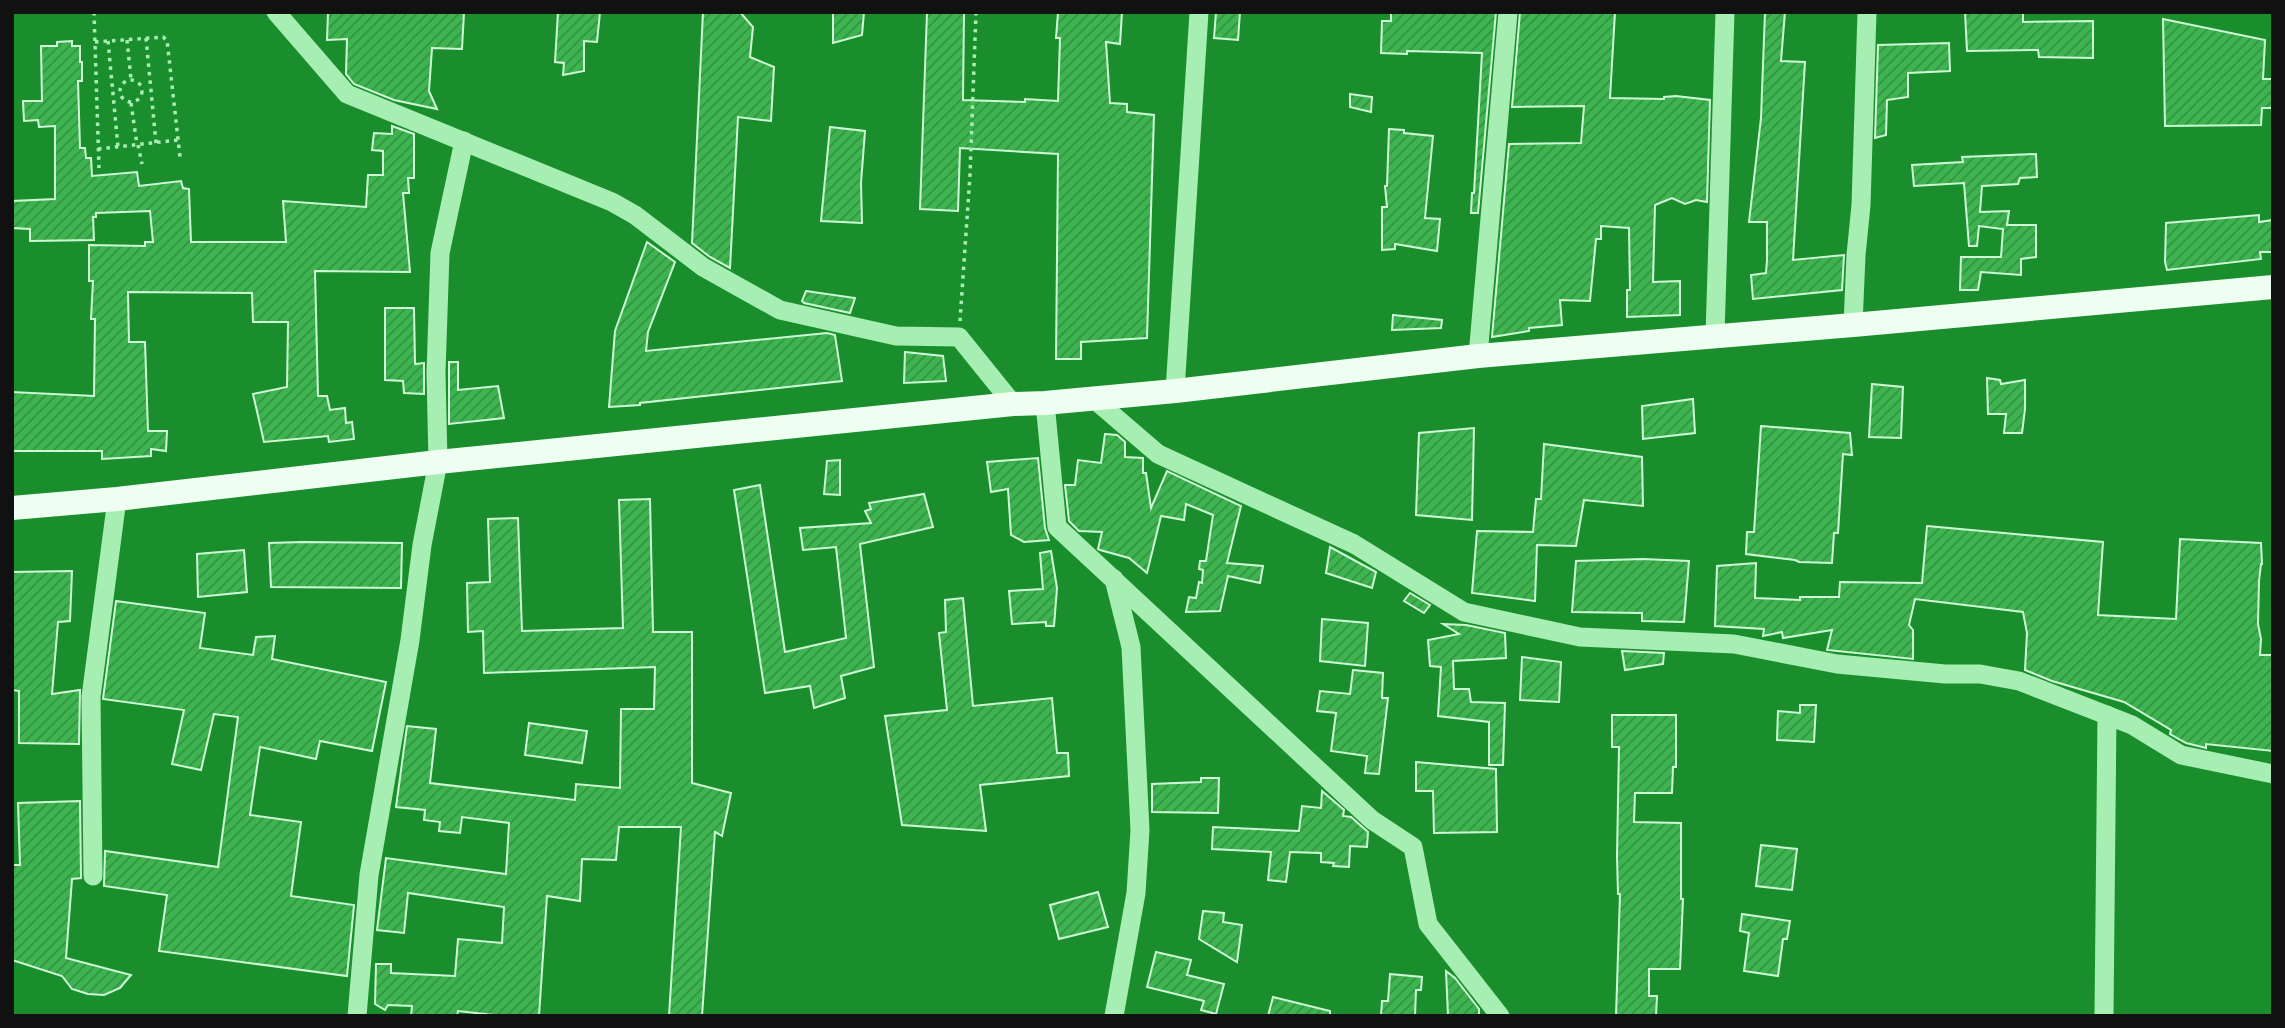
<svg xmlns="http://www.w3.org/2000/svg" width="2285" height="1028" font-family="Mulish,sans-serif">
<defs>
<pattern id="building-hatch" width="6" height="6" patternUnits="userSpaceOnUse" patternTransform="scale(1.75)"><rect width="6" height="6" fill="#3eb450"/><path d="M-1 1l2-2M0 6l6-6M5 7l2-2" fill="none" stroke="#339141"/></pattern>
</defs>
<rect width="100%" height="100%" fill="#1a8e2d"/>
<g fill="url(#building-hatch)" stroke="#cdfad4" stroke-width="2">
<polygon points="328,12 464,12 462,49 432,48 429,91 437,109 394,100 354,84 346,74 347,39 327,40"/>
<polygon points="558,12 600,12 597,42 584,41 584,71 563,75 564,63 555,62"/>
<polygon points="703,12 740,12 753,27 750,57 774,67 771,121 738,117 730,268 710,257 692,243"/>
<polygon points="833,12 864,12 862,35 833,43"/>
<polygon points="927,12 964,12 963,100 1025,102 1025,99 1058,101 1060,38 1056,38 1058,12 1122,12 1120,44 1106,42 1110,103 1127,104 1127,112 1154,115 1147,338 1081,342 1081,359 1056,359 1058,154 960,148 958,211 920,209"/>
<polygon points="1216,12 1240,12 1238,40 1214,38"/>
<polygon points="1391,12 1496,12 1478,213 1471,213 1472,193 1474,193 1482,53 1407,51 1407,54 1381,53 1382,21 1391,21"/>
<polygon points="1520,12 1615,12 1610,98 1664,99 1664,97 1676,96 1710,100 1707,202 1696,200 1685,204 1672,198 1655,205 1653,282 1680,281 1680,315 1627,317 1627,290 1630,290 1629,228 1601,226 1601,239 1596,239 1590,301 1560,300 1562,325 1529,328 1529,331 1492,337 1509,144 1581,143 1584,106 1512,107"/>
<polygon points="1765,12 1785,12 1781,61 1805,62 1793,260 1844,255 1842,290 1753,299 1751,275 1766,273 1767,260 1767,222 1749,222 1761,118"/>
<polygon points="1965,12 2023,12 2023,22 2093,21 2093,58 2039,57 2038,50 1967,51"/>
<polygon points="2163,19 2265,40 2263,79 2273,79 2273,108 2262,108 2261,125 2165,126"/>
<polygon points="72,41 72,46 80,46 80,62 82,62 82,81 78,81 80,148 85,148 86,158 91,158 92,176 137,172 139,186 181,181 183,188 189,189 191,242 286,242 283,201 366,207 368,175 383,175 383,151 372,150 374,133 392,134 392,126 414,134 414,178 408,178 409,193 403,193 410,272 315,271 318,396 327,396 330,410 345,408 346,423 352,422 354,439 329,442 328,436 264,442 253,394 287,387 288,322 253,322 252,293 128,292 129,342 145,342 148,431 167,431 166,451 151,449 151,456 102,459 102,451 12,451 12,392 94,396 95,319 91,319 93,281 89,281 89,245 145,246 145,242 153,242 150,211 96,213 96,217 93,217 94,240 30,241 30,229 12,228 12,201 55,199 55,126 39,127 38,120 24,121 23,101 42,101 41,46 57,46 57,42"/>
<polygon points="1949,43 1950,71 1908,73 1908,97 1887,100 1886,135 1875,138 1878,45"/>
<polygon points="1350,94 1372,97 1371,112 1350,107"/>
<polygon points="830,127 865,131 861,183 862,223 821,221"/>
<polygon points="1389,129 1404,130 1404,133 1433,136 1425,218 1440,219 1437,251 1395,244 1395,249 1382,250 1382,207 1387,207 1385,186 1387,186"/>
<polygon points="2036,154 2037,177 2020,178 2018,184 1982,186 1980,212 2009,211 2007,225 2036,225 2036,257 2021,259 2021,275 1981,272 1978,290 1960,290 1961,257 2001,257 2003,229 1979,226 1977,246 1969,246 1964,183 1914,186 1912,165 1963,162 1962,157"/>
<polygon points="2259,215 2259,222 2273,220 2273,252 2260,252 2261,259 2167,270 2165,262 2166,223"/>
<polygon points="647,242 675,262 648,332 646,351 827,333 835,335 842,381 640,403 640,405 609,407 615,331"/>
<polygon points="806,291 855,298 850,313 804,303 802,301"/>
<polygon points="385,308 414,308 415,364 424,363 424,394 404,393 403,381 385,380"/>
<polygon points="1393,315 1442,320 1441,328 1392,330"/>
<polygon points="905,352 943,356 946,381 904,383"/>
<polygon points="449,362 458,362 458,390 498,386 504,418 449,424"/>
<polygon points="1987,378 2000,380 2001,384 2025,380 2025,409 2022,433 2004,433 2006,414 1988,414"/>
<polygon points="1872,384 1903,387 1901,438 1869,437"/>
<polygon points="1693,399 1695,433 1643,439 1642,406"/>
<polygon points="1761,426 1850,433 1852,455 1843,454 1838,533 1834,533 1832,563 1799,562 1795,560 1746,554 1747,532 1754,532"/>
<polygon points="1474,428 1472,520 1416,515 1419,433"/>
<polygon points="1105,434 1117,435 1125,442 1125,457 1143,458 1143,473 1146,473 1151,508 1167,471 1241,506 1227,563 1263,566 1260,583 1228,576 1220,611 1186,612 1189,597 1196,598 1199,582 1202,583 1203,570 1199,569 1200,561 1206,561 1213,515 1186,504 1184,520 1161,516 1147,573 1129,558 1100,550 1098,549 1102,532 1079,531 1069,521 1065,485 1075,485 1078,460 1101,463"/>
<polygon points="1544,444 1642,457 1643,506 1584,500 1576,546 1537,545 1535,601 1472,593 1477,531 1533,532 1536,499 1541,499"/>
<polygon points="1038,458 1045,528 1049,540 1024,542 1011,535 1008,489 991,492 987,462"/>
<polygon points="840,460 840,495 824,494 827,461"/>
<polygon points="760,485 785,652 846,638 836,547 803,550 800,528 871,523 865,511 871,509 869,503 924,494 933,527 860,544 874,667 841,676 845,698 814,708 810,686 765,693 734,490"/>
<polygon points="650,499 653,632 692,632 692,783 731,793 722,836 715,832 702,1016 669,1016 681,827 619,827 616,860 582,859 580,901 547,896 539,1016 503,1016 458,1011 457,1016 411,1016 412,1006 388,1005 385,1010 375,1004 376,964 391,964 391,973 455,976 458,939 502,943 504,907 408,893 404,933 377,930 386,858 506,874 509,823 462,817 460,833 439,831 440,822 424,820 425,810 396,807 407,726 436,729 430,783 575,800 576,784 620,788 621,709 654,709 655,667 484,673 483,631 468,632 467,583 490,582 488,519 518,518 522,631 623,628 619,500"/>
<polygon points="1927,526 2103,542 2098,615 2176,619 2180,539 2261,543 2262,564 2261,564 2259,581 2258,624 2261,639 2260,655 2273,655 2273,751 2206,744 2206,748 2186,743 2170,734 2171,730 2124,702 2052,681 2025,670 2027,633 2023,612 1915,599 1909,625 1913,630 1913,659 1827,650 1832,630 1783,638 1782,632 1763,636 1764,629 1715,626 1717,566 1756,563 1755,598 1800,600 1800,597 1839,597 1840,582 1922,583"/>
<polygon points="303,542 402,543 401,588 271,587 269,543"/>
<polygon points="1330,547 1376,572 1372,588 1326,573"/>
<polygon points="244,550 247,592 198,597 197,554"/>
<polygon points="1051,551 1057,588 1054,626 1046,626 1046,622 1012,624 1009,591 1043,589 1040,553"/>
<polygon points="1643,559 1689,561 1684,622 1642,621 1642,613 1572,612 1576,561"/>
<polygon points="72,571 70,621 58,622 52,694 80,690 79,744 19,743 19,691 12,690 12,572"/>
<polygon points="1410,593 1430,605 1424,613 1404,601"/>
<polygon points="963,598 973,706 1052,698 1057,753 1068,753 1069,776 980,785 986,831 902,825 885,716 947,710 939,633 946,632 945,600"/>
<polygon points="116,601 205,613 200,648 253,655 256,637 275,636 272,659 386,682 372,751 320,741 316,759 260,747 250,815 301,822 291,896 354,905 347,976 159,951 167,895 104,886 105,851 218,867 238,717 214,714 201,770 172,764 184,710 103,699"/>
<polygon points="1322,619 1368,623 1365,666 1320,661"/>
<polygon points="1443,624 1466,625 1505,633 1506,658 1453,661 1454,689 1469,689 1471,702 1505,703 1503,765 1489,765 1489,722 1438,716 1441,667 1430,666 1428,640 1459,634"/>
<polygon points="1622,651 1664,653 1663,664 1625,670"/>
<polygon points="1522,657 1561,662 1559,702 1520,700"/>
<polygon points="1353,670 1383,673 1382,698 1388,698 1379,774 1365,773 1367,756 1331,751 1336,713 1317,711 1320,691 1350,694"/>
<polygon points="1800,705 1816,705 1814,742 1777,740 1778,711 1800,713"/>
<polygon points="1612,715 1676,715 1676,767 1673,767 1672,793 1635,793 1634,822 1681,823 1681,899 1683,899 1680,969 1649,969 1649,996 1657,996 1656,1016 1616,1016 1620,894 1618,894 1617,856 1619,747 1612,747"/>
<polygon points="529,723 587,731 582,763 525,755"/>
<polygon points="1416,762 1496,769 1497,832 1434,833 1433,791 1416,791"/>
<polygon points="1201,778 1219,778 1218,813 1152,812 1152,784 1201,782"/>
<polygon points="1322,791 1344,810 1343,816 1351,817 1368,832 1367,847 1350,846 1349,867 1333,866 1334,863 1321,862 1321,853 1290,852 1286,882 1268,880 1271,852 1212,849 1213,827 1299,831 1302,806 1321,808"/>
<polygon points="80,801 81,878 72,879 66,958 131,975 120,988 104,995 88,994 72,989 62,976 12,960 12,865 20,865 18,803"/>
<polygon points="1761,845 1797,849 1792,890 1756,886"/>
<polygon points="1098,892 1108,927 1059,939 1050,905"/>
<polygon points="1203,911 1224,913 1223,922 1242,925 1237,962 1199,939"/>
<polygon points="1742,914 1790,921 1787,939 1783,939 1778,976 1744,971 1749,933 1740,931"/>
<polygon points="1156,952 1191,960 1187,975 1224,984 1216,1014 1201,1010 1204,1001 1147,987"/>
<polygon points="1446,971 1455,978 1479,1009 1479,1016 1448,1016"/>
<polygon points="1390,974 1422,977 1421,990 1416,990 1415,1016 1381,1016 1382,1001 1388,1001"/>
<polygon points="1273,997 1330,1011 1330,1016 1268,1016"/>
</g>
<g fill="none" stroke-linecap="round" stroke-linejoin="round">
<g stroke="#a7eeb2" stroke-width="3.5" stroke-dasharray="3.5 5" stroke-linecap="butt">
<polyline points="94,12 99,168"/>
<polyline points="146,38 156,143"/>
<polyline points="127,40 131,79"/>
<polyline points="108,41 118,147"/>
<polyline points="95,42 163,37 167,40 180,157"/>
<circle cx="131" cy="91" r="11"/>
<polyline points="131,103 137,145"/>
<polyline points="138,145 142,164"/>
<polyline points="98,149 178,140"/>
<polyline points="960,321 970,175 976,12"/>
</g>
<g stroke="#a7eeb2" stroke-width="19">
<polyline points="276,12 347,94 612,202 635,215 703,267 780,310 896,336 959,337 1013,404"/>
<polyline points="1853,325 1856,255 1861,205 1867,12"/>
<polyline points="1715,335 1725,12"/>
<polyline points="1478,356 1508,12"/>
<polyline points="1175,391 1199,12"/>
<polyline points="1094,399 1158,454 1354,544 1464,612 1580,637 1734,644 1837,664 1945,674 1980,674 2019,681 2132,725 2181,755 2273,774"/>
<polyline points="1045,403 1057,527 1372,820 1413,847 1428,924 1500,1016"/>
<polyline points="1114,579 1131,647 1140,830 1136,893 1114,1016"/>
<polyline points="93,876 91,697 117,499"/>
<polyline points="2104,1015 2107,715"/>
<polyline points="357,1016 369,875 410,640 422,545 438,462 436,373 440,253 464,141"/>
</g>
<polyline stroke="#eefff2" stroke-width="24" points="12,508 117,499 438,462 1013,404 1045,403 1175,391 1478,356 1853,325 2273,287"/>
</g>
<rect width="2285" height="1028" fill="none" stroke="#111111" stroke-width="28"/>
</svg>
